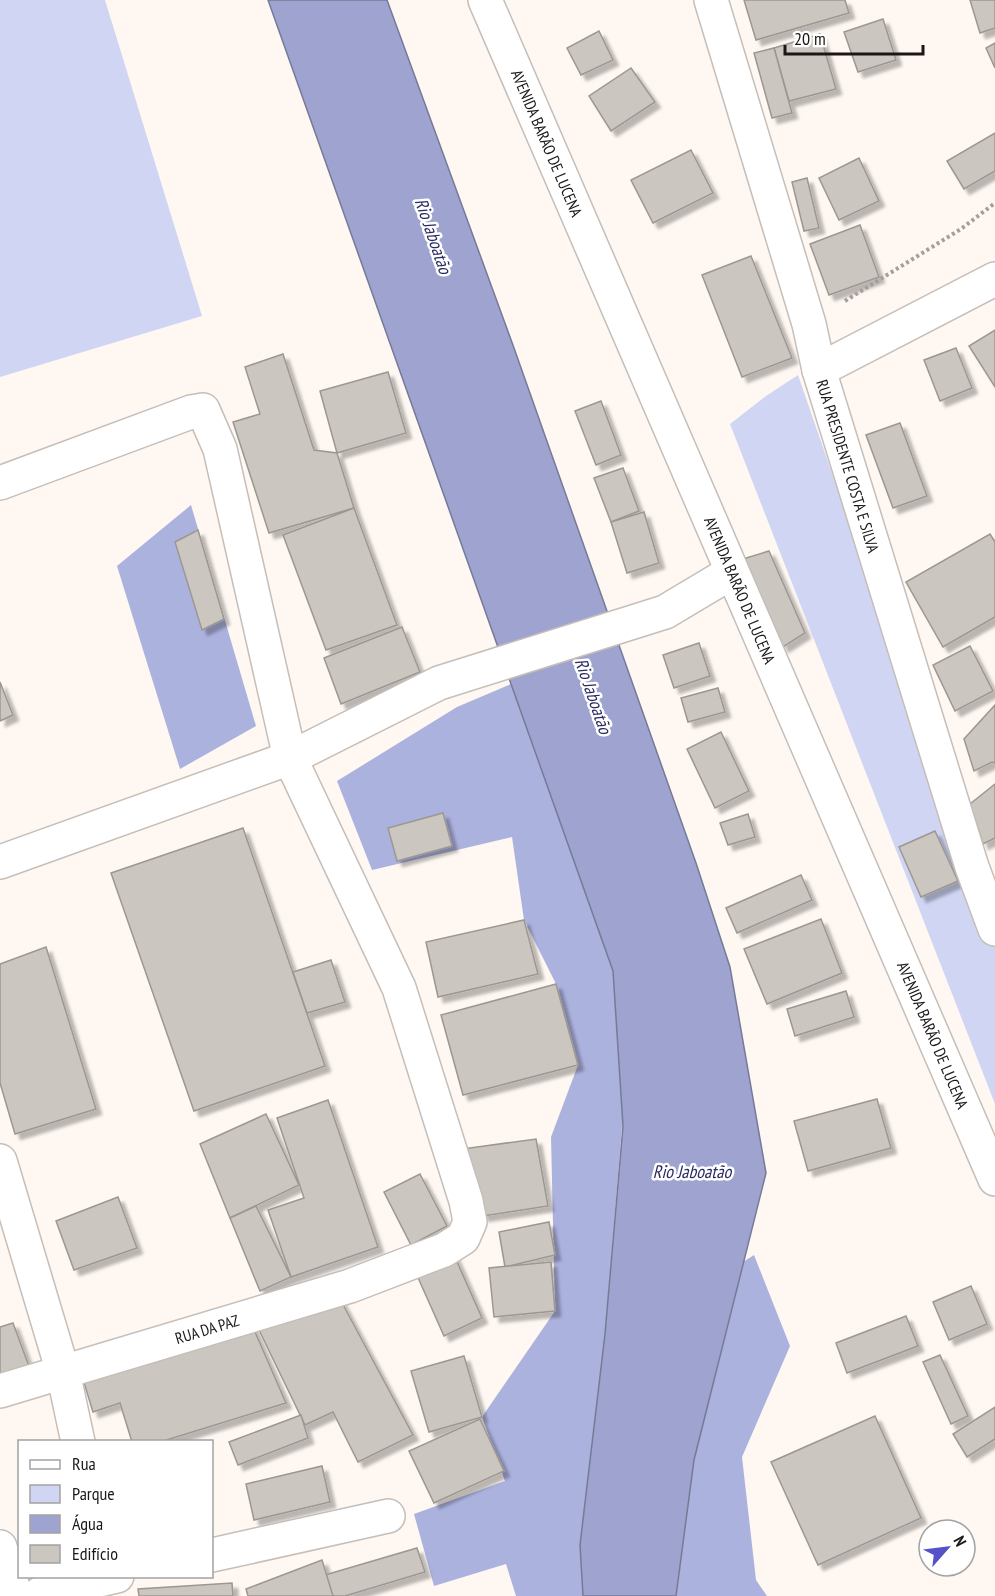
<svg xmlns="http://www.w3.org/2000/svg" width="995" height="1596" font-family="'PT Sans Narrow',sans-serif">
<defs>
<filter id="shadow"><feDropShadow dx="5.5" dy="5.5" stdDeviation="1.5" flood-color="#0004"/></filter>
</defs>
<rect width="100%" height="100%" fill="#fef7f2"/>
<g fill="#d0d5f4">
<polygon points="0,0 105,0 202,316 0,377"/>
<polygon points="798,375 995,945 995,1104 730,424 766,396"/>
</g>
<g fill="#acb2de">
<polygon points="191,505 256,726 180,769 117,566"/>
<polygon points="511,684 613,971 623,1114 605,1334 583,1528 585,1596 516,1596 506,1564 434,1586 414,1514 505,1481 482,1417 555,1311 551,1137 578,1065 556,984 524,920 512,837 372,870 337,781 457,707"/>
<polygon points="754,1255 790,1346 742,1457 756,1580 767,1596 676,1596 694,1460 743,1262"/>
</g>
<polygon fill="#9ea4cf" stroke="#767a98" stroke-width="1.5" points="268,0 387,0 514,348 696,863 730,967 766,1173 694,1460 676,1596 583,1596 580,1545 605,1334 623,1126 613,971"/>
<g fill="#ccc6c1" stroke="#9d9792" stroke-width="1.5" filter="url(#shadow)">
<polygon points="744,0 845,0 849,13 756,40"/>
<polygon points="970,0 995,0 995,28 980,33"/>
<polygon points="883,19 896,60 858,72 844,32"/>
<polygon points="599,31 613,60 581,75 567,48"/>
<polygon points="820,34 836,89 789,101 774,48"/>
<polygon points="995,43 995,68 986,48"/>
<polygon points="774,48 792,113 772,118 754,53"/>
<polygon points="631,68 655,102 611,131 589,96"/>
<polygon points="995,133 995,171 964,189 947,161"/>
<polygon points="691,150 713,193 653,223 631,180"/>
<polygon points="859,158 879,201 839,220 819,178"/>
<polygon points="807,178 819,228 804,231 792,182"/>
<polygon points="860,225 879,277 829,295 810,244"/>
<polygon points="751,256 792,358 742,377 702,275"/>
<polygon points="995,330 995,387 969,346"/>
<polygon points="956,348 972,388 940,401 924,360"/>
<polygon points="283,354 314,450 337,453 354,508 269,533 233,422 260,414 245,367"/>
<polygon points="388,372 406,433 337,453 320,391"/>
<polygon points="601,401 621,455 596,465 575,411"/>
<polygon points="900,423 927,496 893,508 866,435"/>
<polygon points="623,468 639,511 611,522 594,478"/>
<polygon points="354,508 397,625 326,650 283,535"/>
<polygon points="644,512 659,563 627,573 611,522"/>
<polygon points="198,530 224,619 202,630 175,542"/>
<polygon points="990,534 995,542 995,617 943,647 906,582"/>
<polygon points="769,551 805,633 783,647 743,559"/>
<polygon points="402,627 420,672 341,704 324,658"/>
<polygon points="699,643 710,676 674,688 663,655"/>
<polygon points="970,646 993,691 955,711 933,665"/>
<polygon points="0,682 13,715 0,721"/>
<polygon points="718,688 725,712 688,722 681,698"/>
<polygon points="995,705 995,763 992,762 974,771 964,739"/>
<polygon points="721,732 749,791 715,808 687,749"/>
<polygon points="995,784 995,838 983,844 970,804"/>
<polygon points="443,813 452,846 397,861 388,828"/>
<polygon points="748,814 755,837 728,845 720,823"/>
<polygon points="243,828 325,1066 194,1111 111,873"/>
<polygon points="935,831 958,881 921,897 899,847"/>
<polygon points="801,875 812,900 737,933 726,908"/>
<polygon points="821,919 842,973 767,1004 744,949"/>
<polygon points="524,920 538,974 438,997 426,942"/>
<polygon points="46,947 96,1109 15,1134 0,1083 0,964"/>
<polygon points="331,960 345,1002 307,1013 293,972"/>
<polygon points="556,984 578,1065 463,1095 441,1015"/>
<polygon points="846,991 854,1017 795,1036 787,1009"/>
<polygon points="877,1099 891,1148 808,1171 794,1121"/>
<polygon points="328,1100 378,1247 291,1277 268,1210 304,1198 277,1118"/>
<polygon points="266,1114 299,1185 230,1218 200,1144"/>
<polygon points="536,1139 548,1206 483,1216 462,1149"/>
<polygon points="420,1174 447,1226 411,1245 384,1192"/>
<polygon points="118,1197 137,1248 74,1270 56,1221"/>
<polygon points="256,1206 291,1277 260,1291 230,1218"/>
<polygon points="549,1222 555,1255 505,1267 499,1232"/>
<polygon points="454,1255 482,1318 444,1336 416,1273"/>
<polygon points="551,1262 555,1311 494,1317 489,1268"/>
<polygon points="971,1286 987,1324 949,1340 933,1302"/>
<polygon points="340,1299 413,1435 358,1462 333,1412 305,1425 258,1328"/>
<polygon points="906,1316 918,1346 847,1373 836,1343"/>
<polygon points="13,1323 30,1369 0,1379 0,1327"/>
<polygon points="252,1325 286,1403 160,1442 132,1442 120,1403 93,1412 82,1376"/>
<polygon points="940,1355 968,1416 951,1424 923,1362"/>
<polygon points="464,1356 482,1417 429,1432 411,1371"/>
<polygon points="995,1407 995,1439 967,1457 953,1434"/>
<polygon points="301,1415 308,1438 238,1465 229,1442"/>
<polygon points="875,1416 921,1518 818,1565 771,1462"/>
<polygon points="480,1419 504,1471 434,1503 409,1451"/>
<polygon points="322,1466 330,1502 254,1520 246,1484"/>
<polygon points="417,1548 425,1572 345,1596 333,1596 325,1575"/>
<polygon points="322,1560 333,1596 248,1596 246,1589"/>
<polygon points="232,1583 233,1596 139,1596 138,1589"/>
</g>
<g fill="none" stroke-linecap="round" stroke-linejoin="round">
<defs>
<g id="minor">
<polyline points="711,0 809,324 819,370 972,867 995,929"/>
<polyline points="819,370 995,279"/>
<polyline points="0,483 191,412 203,410 220,449 290,758 399,988 466,1201 470,1222 463,1238 444,1250 350,1286 63,1372 0,1161"/>
<polyline points="0,862 290,758 439,683 665,612 732,572"/>
<polyline points="0,1391 63,1372 78,1442"/>
<polyline points="0,1547 16,1596"/>
<polyline points="212,1555 388,1516"/>
<polyline points="41,1593 117,1576"/>
</g>
<polyline id="major" points="485,0 995,1179"/>
</defs>
<use href="#minor" stroke="#c5beb9" stroke-width="36"/>
<use href="#major" stroke="#c5beb9" stroke-width="36"/>
<polyline stroke="#a49f9c" stroke-width="4" stroke-dasharray="3 3" stroke-linecap="butt" points="845,301 961,229 995,203"/>
<use href="#minor" stroke="#fff" stroke-width="33"/>
<use href="#major" stroke="#fff" stroke-width="33"/>
</g>
<g text-anchor="middle" stroke-width="5" stroke-linejoin="round" paint-order="stroke">
<g font-size="16" fill="#1a1716" stroke="#fff">
<text transform="translate(547 143) rotate(67)" y="6">AVENIDA BARÃO DE LUCENA</text>
<text transform="translate(848 466) rotate(73)" y="6">RUA PRESIDENTE COSTA E SILVA</text>
<text transform="translate(740 590) rotate(67)" y="6">AVENIDA BARÃO DE LUCENA</text>
<text transform="translate(933 1035) rotate(67)" y="6">AVENIDA BARÃO DE LUCENA</text>
<text transform="translate(207 1329) rotate(-17)" y="6">RUA DA PAZ</text>
</g>
<g font-size="18" font-style="italic" fill="#2a2c61" stroke="#fff">
<text transform="translate(433 236) rotate(71)" y="6">Rio Jaboatão</text>
<text transform="translate(593 696) rotate(71)" y="6">Rio Jaboatão</text>
<text x="692" y="1178">Rio Jaboatão</text>
</g>
</g>
<rect x="18" y="1440" width="195" height="138" fill="#ffffff" stroke="#a3a2a2" stroke-width="1.5"/>
<rect x="30" y="1460" width="30" height="9" fill="#ffffff" stroke="#a3a2a2" stroke-width="1.5"/>
<text x="72" y="1470" font-size="18" fill="#1a1716">Rua</text>
<rect x="30" y="1485" width="30" height="18" fill="#d0d5f4" stroke="#a3a2a2" stroke-width="1.5"/>
<text x="72" y="1500" font-size="18" fill="#1a1716">Parque</text>
<rect x="30" y="1515" width="30" height="18" fill="#9ea4cf" stroke="#a3a2a2" stroke-width="1.5"/>
<text x="72" y="1530" font-size="18" fill="#1a1716">Água</text>
<rect x="30" y="1545" width="30" height="18" fill="#ccc6c1" stroke="#a3a2a2" stroke-width="1.5"/>
<text x="72" y="1560" font-size="18" fill="#1a1716">Edifício</text>
<g transform="translate(947 1548) rotate(62)"><circle r="28" fill="#ffffff" stroke="#a3a2a2" stroke-width="1.5"/>
<path d="M0-4.5L10 22L0 15L-10 22Z" fill="#5352c9"/>
<text y="-9" font-size="16" font-weight="bold" text-anchor="middle" fill="#1a1716">N</text>
</g>
<path d="M785 45v9h138v-9" fill="none" stroke="#1a1716" stroke-width="3"/>
<text x="794" y="45" font-size="18" fill="#1a1716" stroke="#ffffff" stroke-width="4.5" paint-order="stroke">20 m</text>
</svg>
